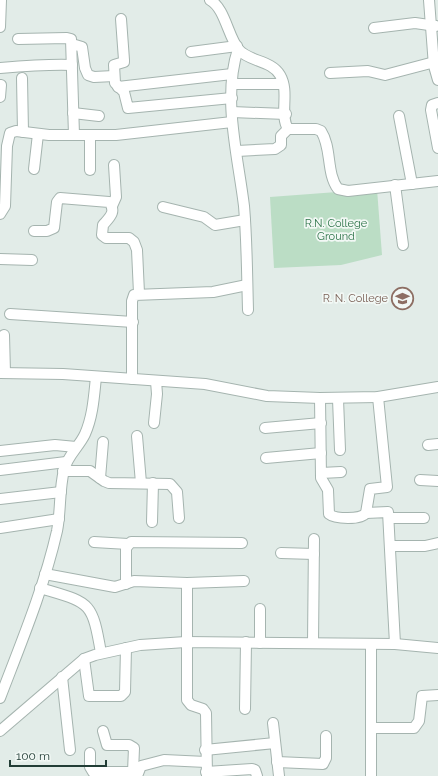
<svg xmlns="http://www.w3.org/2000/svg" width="438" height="776" font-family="Raleway,sans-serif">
<rect width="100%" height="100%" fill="#e2ece8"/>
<polygon fill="#bbddc5" points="377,189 382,255 341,265 274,268 270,197"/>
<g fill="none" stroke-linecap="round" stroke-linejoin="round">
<defs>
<g id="minor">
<path d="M210 0C225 8 228 37 239 50 250 62 271 60 280 75 290 92 279 114 288 129H316L321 131C332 148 326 173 338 189L348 191 438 181"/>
<polyline points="429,0 434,66 438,80"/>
<polyline points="121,19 124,60 124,62 114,65 115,83 124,92 128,108 232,98"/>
<polyline points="0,27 1,0"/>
<polyline points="374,28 415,23 436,26"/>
<polyline points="18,39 67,38 71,39 74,135"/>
<polyline points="72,44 82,47 85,68 88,75 94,77 114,76"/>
<path d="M238 49C222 98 238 156 244 206 247 241 247 275 248 310"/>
<polyline points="191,52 237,46"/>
<path d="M0 68C24 66 48 64 72 65"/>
<polyline points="330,73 368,71 385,75 438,61"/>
<polyline points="22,78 23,132"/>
<polyline points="232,84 283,84"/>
<polyline points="118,87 232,74"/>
<polyline points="0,97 1,85"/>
<polyline points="438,103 432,105 431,110 438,148"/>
<polyline points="232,112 286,114"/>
<polyline points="73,113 99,116"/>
<polyline points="399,116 412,184"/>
<polyline points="237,151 275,149 281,145 281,136 288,129"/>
<polyline points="34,169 38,134"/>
<polyline points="90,170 90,135"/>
<polyline points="395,185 403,245"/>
<polyline points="112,206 116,197 114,165"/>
<polyline points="163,207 204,217 215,225 245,220"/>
<polyline points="0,214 5,206 7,146 10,133 16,131 49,135 116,135 232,122"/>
<path d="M34 231H47L54 228 57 202 60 198 109 202C117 212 109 218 103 225L102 235 106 238H129L134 242 137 250 139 293"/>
<polyline points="0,259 32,260"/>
<polyline points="10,314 133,322"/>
<polyline points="4,335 5,373"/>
<polyline points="0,373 63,374 205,384 267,396 320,398 378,397 438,387"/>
<polyline points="132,379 132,301 134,295 213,292 247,285"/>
<path d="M320 398 321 478 328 490 329 514C335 519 361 520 366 513L370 489 387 487 378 397"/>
<polyline points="338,399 340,450"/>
<polyline points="154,423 157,394 156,381"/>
<polyline points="265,428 321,423"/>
<polyline points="137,436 141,483"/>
<polyline points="428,445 438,444"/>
<polyline points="0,451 55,445 76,447"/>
<polyline points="266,458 321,453"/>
<polyline points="0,470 66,462"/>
<polyline points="63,471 90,471 104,481 109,483 170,484 177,492 179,518"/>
<polyline points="321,473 341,472"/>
<polyline points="100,478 103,442"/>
<polyline points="420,480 438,481"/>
<polyline points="0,499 61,492"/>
<polyline points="366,513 388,512 395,644"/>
<polyline points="389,518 424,518"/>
<polyline points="152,522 153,483"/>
<polyline points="0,528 59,519"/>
<polyline points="94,542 128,544"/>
<polyline points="391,546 425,546 438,543"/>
<polyline points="281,553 314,554"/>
<polyline points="45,574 115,587 134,581 187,583 244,581"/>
<polyline points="187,583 187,700 191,705 203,709 206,713 207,776"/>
<polyline points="126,584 126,548 131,542 242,543"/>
<path d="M40 588C90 603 92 600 101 653"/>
<polyline points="260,643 260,609"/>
<polyline points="313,643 314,539"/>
<polyline points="84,659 89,696 121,696 125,692 126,648"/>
<polyline points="62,677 70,750"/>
<path d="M0 698C21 643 44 588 57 531 61 511 59 490 64 470 67 456 79 447 85 434 93 416 94 396 96 377"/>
<polyline points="245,709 246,642"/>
<polyline points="273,723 279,776"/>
<polyline points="371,728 414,728 419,721 422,696 438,695"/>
<polyline points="0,731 84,659 95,655 140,645 186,642 395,644 438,648"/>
<polyline points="103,731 107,745 129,745 134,748 133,772"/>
<polyline points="205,750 275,743"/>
<polyline points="90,753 90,767 93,772 138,772"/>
<polyline points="277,762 323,764 326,758 326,736"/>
<polyline points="206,772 252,769 255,770 257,776"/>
<polyline points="137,776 141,766 164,760 206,762"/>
<polyline points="371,776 371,644"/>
</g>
</defs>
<use href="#minor" stroke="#a5b4af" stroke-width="12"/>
<use href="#minor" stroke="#fff" stroke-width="10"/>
</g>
<defs>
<symbol id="university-ring" viewBox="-11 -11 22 22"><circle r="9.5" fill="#f2f8f5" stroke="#8d6e63" stroke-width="1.5"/><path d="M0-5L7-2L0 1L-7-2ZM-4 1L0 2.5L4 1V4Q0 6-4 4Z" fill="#8d6e63"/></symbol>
</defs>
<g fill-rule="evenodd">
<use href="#university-ring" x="390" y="286" width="25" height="25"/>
</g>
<g text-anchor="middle" stroke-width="3.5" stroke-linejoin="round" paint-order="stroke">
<g font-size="11" fill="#2d7349" stroke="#f2f8f5">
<text x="336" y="227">R.N. College<tspan x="336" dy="13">Ground</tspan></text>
</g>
<g font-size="11" fill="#785e54" stroke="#f2f8f5" text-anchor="end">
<text x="388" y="302">R. N. College</text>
</g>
</g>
<path d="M10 760v6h96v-6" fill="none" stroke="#223d36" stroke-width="2"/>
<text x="16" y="760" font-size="12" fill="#223d36" stroke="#f2f8f5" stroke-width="3" paint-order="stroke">100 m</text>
</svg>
